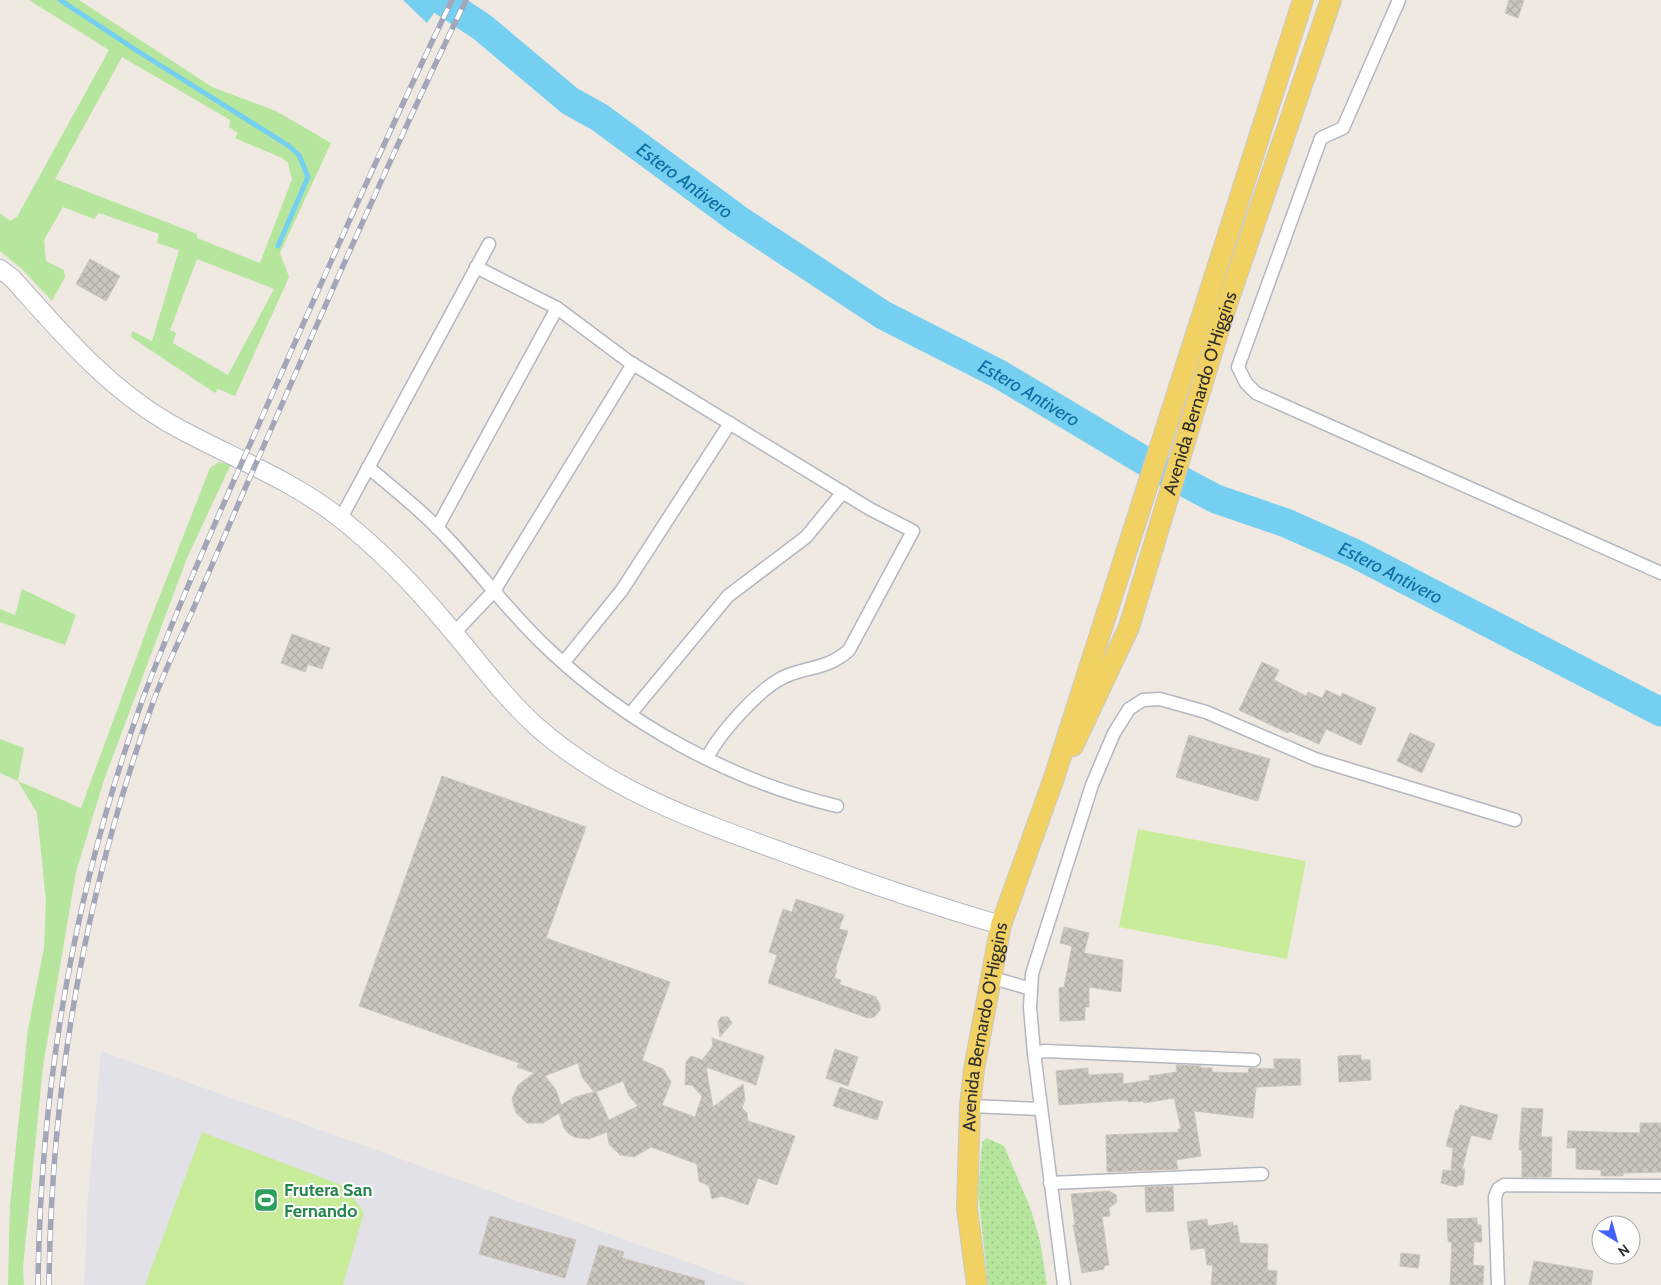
<svg xmlns="http://www.w3.org/2000/svg" width="1661" height="1285" font-family="Cabin,sans-serif">
<defs>
<pattern id="park-dots" width="8" height="8" patternUnits="userSpaceOnUse" patternTransform="scale(1.25)"><rect width="8" height="8" fill="#b6e59e"/><path d="M2 2h.1M6 6h.1" fill="none" stroke="#9dc588" stroke-width="1.8" stroke-linecap="round"/></pattern>
<pattern id="building-cross-hatch" width="8" height="8" patternUnits="userSpaceOnUse" patternTransform="scale(1.25)"><rect width="8" height="8" fill="#cbc7bf"/><path d="M0 0l8 8M0 8l8-8" fill="none" stroke="#afaba4"/></pattern>
</defs>
<rect width="100%" height="100%" fill="#efe9e1"/>
<polygon fill="#e3e1e8" points="101,1051 751,1285 84,1285 88,1196"/>
<g fill="#b6e59e" fill-rule="evenodd">
<path d="M29 0H79L212 87 276 111 331 143 280 253 289 277 235 396 218 389 215 393 131 337 132 331 152 341 179 250 157 243 159 234 99 213 94 219 63 207 44 240 46 261 64 270 65 277 52 301 22 269 0 251V213L10 221 17 217 109 50ZM122 57 230 120 229 127 238 133 235 138 282 158 288 163 292 179 260 263 197 238V234L55 179ZM197 259 274 289 228 375 173 343 176 333 170 330Z"/>
<polygon points="219,462 231,464 187,558 104,780 76,872 43,1066 23,1268 24,1285 8,1285 10,1205 28,1029 44,948 46,901 37,813 18,781 0,773 0,739 24,748 18,781 81,808 148,626 210,468"/>
<polygon points="22,589 76,615 65,645 0,622 0,609 15,615"/>
</g>
<polygon fill="url(#park-dots)" points="987,1138 1004,1146 1030,1207 1040,1241 1047,1285 988,1285 978,1192 982,1142"/>
<g fill="#c9ec9a">
<polygon points="1138,829 1306,861 1287,959 1119,927"/>
<polygon points="202,1132 346,1187 364,1213 343,1285 145,1285"/>
</g>
<polygon fill="#75cff0" points="403,0 443,0 427,23"/>
<g fill="none" stroke-linecap="round" stroke-linejoin="round">
<polyline stroke="#75cff0" stroke-width="5" points="60,0 139,52 289,146 299,155 308,177 278,246"/>
<path stroke="#75cff0" stroke-width="29" id="s1" d="M441 0 482 27 570 101 599 117 739 220 883 315 999 374 1143 460 1216 499 1286 523 1356 554 1661 712"/>
</g>
<g fill="url(#building-cross-hatch)" stroke="#cbc5ba" fill-rule="evenodd">
<polygon points="1509,0 1524,0 1518,18 1505,13"/>
<polygon points="90,259 120,276 106,301 76,284"/>
<polygon points="292,634 330,648 322,669 308,664 305,672 281,663"/>
<polygon points="1262,662 1279,670 1274,680 1306,696 1308,692 1322,698 1326,690 1341,697 1342,693 1376,708 1361,745 1326,729 1319,744 1289,731 1288,733 1239,710"/>
<polygon points="1410,733 1435,744 1422,773 1397,761"/>
<polygon points="1189,735 1270,759 1258,801 1176,777"/>
<path d="M442 776 586 827 546 938 670 982 642 1060 663 1069 671 1082 662 1105 695 1117 702 1096 692 1085H685L686 1062 691 1056 702 1060 713 1046 712 1038 764 1056 756 1085 706 1067 713 1107 743 1084 745 1099 742 1108 747 1113 748 1121 795 1136 777 1185 758 1178 748 1205 722 1196 712 1199 709 1186 699 1181 697 1164 651 1147 634 1157 620 1155 609 1144 607 1132 589 1139 574 1137 568 1133 564 1128 559 1113 543 1123H527L516 1113 512 1099 518 1085 534 1073 517 1067 519 1063 359 1006ZM578 1063 582 1077 594 1092 575 1097 561 1105 556 1090 545 1076ZM623 1081 629 1096 638 1106 609 1120 596 1092Z"/>
<polygon points="796,899 844,915 839,929 848,931 835,970 837,970 834,978 841,980 839,984 876,997 880,1005 880,1010 874,1017 868,1018 768,983 777,955 769,952 783,909 792,912"/>
<polygon points="1064,927 1089,933 1084,953 1123,960 1121,992 1089,987 1089,1007 1085,1007 1085,1020 1060,1021 1059,988 1064,987 1072,946 1060,943"/>
<polygon points="721,1017 728,1017 732,1023 720,1037 718,1022"/>
<polygon points="835,1049 858,1057 848,1086 826,1078"/>
<polygon points="1361,1055 1361,1060 1370,1060 1371,1080 1339,1082 1338,1056"/>
<polygon points="1274,1059 1300,1059 1301,1085 1256,1087 1253,1118 1194,1111 1201,1156 1176,1160 1178,1169 1107,1172 1106,1135 1179,1132 1178,1129 1181,1129 1174,1098 1144,1103 1143,1101 1128,1102 1128,1100 1059,1105 1056,1071 1088,1068 1088,1075 1123,1073 1123,1084 1150,1080 1149,1076 1177,1072 1176,1065 1201,1066 1200,1068 1212,1068 1212,1072 1248,1073 1249,1068 1274,1069"/>
<polygon points="840,1087 883,1102 877,1120 833,1106"/>
<polygon points="1460,1105 1498,1115 1491,1140 1471,1135 1462,1169 1465,1169 1463,1185 1457,1185 1457,1187 1441,1183 1443,1170 1451,1171 1453,1148 1446,1146 1456,1110 1458,1111"/>
<polygon points="1522,1108 1543,1109 1541,1137 1552,1137 1551,1177 1522,1177 1522,1150 1519,1150"/>
<polygon points="1640,1123 1661,1123 1661,1172 1623,1173 1623,1176 1601,1176 1601,1170 1576,1169 1576,1148 1567,1148 1568,1131 1640,1133"/>
<polygon points="1173,1186 1174,1211 1146,1212 1145,1187"/>
<polygon points="1109,1191 1116,1195 1117,1202 1109,1208 1110,1216 1102,1217 1109,1265 1104,1266 1104,1269 1082,1273 1073,1225 1075,1225 1071,1194"/>
<polygon points="490,1216 576,1240 565,1278 479,1254"/>
<polygon points="1477,1218 1477,1225 1481,1225 1482,1242 1474,1242 1473,1265 1484,1266 1483,1285 1450,1285 1452,1243 1448,1241 1447,1219"/>
<polygon points="1207,1219 1208,1226 1233,1222 1233,1226 1237,1225 1240,1243 1268,1244 1267,1270 1277,1271 1276,1285 1211,1285 1213,1265 1207,1265 1205,1248 1191,1250 1187,1222"/>
<polygon points="599,1245 624,1252 622,1258 705,1281 704,1285 587,1285"/>
<polygon points="1401,1253 1420,1255 1418,1268 1400,1266"/>
<polygon points="1534,1261 1593,1271 1591,1285 1529,1285"/>
</g>
<g fill="none" stroke-linecap="round" stroke-linejoin="round">
<defs>
<g id="street">
<polyline points="1399,0 1343,128 1321,138 1238,367 1246,383 1256,393 1661,573"/>
<path d="M476 267 557 308 628 361 870 509 913 531 849 650C828 669 810 666 786 676 760 687 719 734 707 758"/>
<path d="M368 467C396 491 425 513 449 540 482 575 511 614 546 647 625 723 731 781 837 806"/>
<polyline points="341,518 489,244"/>
<polyline points="437,528 557,308"/>
<polyline points="454,633 494,591 633,364"/>
<polyline points="564,662 622,590 730,423"/>
<polyline points="631,713 728,596 806,537 843,492"/>
<polyline points="990,977 1031,989"/>
<polyline points="1034,1053 1045,1051 1254,1060"/>
<polyline points="970,1106 1041,1109"/>
<polyline points="1050,1183 1262,1174"/>
<polyline points="1064,1285 1034,1053 1030,1007 1032,974 1092,785 1114,733 1129,709 1143,700 1160,699 1206,712 1315,759 1515,820"/>
<polyline points="1498,1285 1495,1197 1498,1189 1504,1185 1661,1186"/>
</g>
<path id="secondary" d="M0 269 12 278C59 330 105 386 167 422 224 455 289 477 341 519 379 549 413 584 444 621 475 657 501 694 536 726 610 792 702 823 794 856 862 881 931 905 1001 925"/>
<g id="primary">
<path id="s2" d="M1073 746 1129 627 1222 319 1331 0"/>
<path id="s3" d="M977 1285 967 1208 970 1106 974 1069 1001 925 1054 778 1303 0"/>
</g>
</defs>
<use href="#street" stroke="#b4b7c1" stroke-width="15"/>
<use href="#secondary" stroke="#b4b7c1" stroke-width="20"/>
<use href="#primary" stroke="#c9c9c9" stroke-width="22"/>
<use href="#street" stroke="#fff" stroke-width="12"/>
<use href="#secondary" stroke="#fff" stroke-width="18"/>
<use href="#primary" stroke="#f2d163" stroke-width="20"/>
<defs>
<g id="rail">
<path d="M38 1285C40 1087 75 887 142 701 180 599 226 499 270 399 329 265 388 132 452 0"/>
<path d="M49 1285C51 1088 85 893 151 708 163 673 180 640 194 607 221 544 248 481 276 418 337 278 399 138 466 0"/>
</g>
</defs>
<use href="#rail" stroke="#a3a6b8" stroke-width="5.5"/>
<use href="#rail" stroke="#fff" stroke-width="4" stroke-dasharray="11" stroke-linecap="butt"/>
</g>
<defs>
<symbol id="stadium-square" viewBox="-11 -11 22 22"><rect x="-9" y="-9" width="18" height="18" rx="4" fill="#2e9e5b" stroke="#fff"/><path d="M0-5a6.5 5 0 1 0 0 10a6.5 5 0 1 0 0-10ZM-3.5-1.8h7v3.6h-7Z" fill="#fff"/></symbol>
</defs>
<g fill-rule="evenodd">
<use href="#stadium-square" x="252" y="1186" width="28" height="28"/>
</g>
<g text-anchor="middle" stroke-width="4" stroke-linejoin="round" paint-order="stroke">
<g font-size="18" fill="#2e2e2e" stroke="#fff">
<text dy="6" stroke="none"><textPath href="#s2" startOffset="376">Avenida Bernardo O'Higgins</textPath></text>
<text dy="6" stroke="none"><textPath href="#s3" startOffset="260">Avenida Bernardo O'Higgins</textPath></text>
</g>
<g font-size="18" font-weight="bold" fill="#27864d" stroke="#fff" text-anchor="start">
<text x="284" y="1196">Frutera San<tspan x="284" dy="21">Fernando</tspan></text>
</g>
<g font-size="19" font-style="italic" fill="#0d6fa3" stroke="#fff">
<text dy="7" stroke="none"><textPath href="#s1" startOffset="304">Estero Antivero</textPath></text>
<text dy="7" stroke="none"><textPath href="#s1" startOffset="709">Estero Antivero</textPath></text>
<text dy="7" stroke="none"><textPath href="#s1" startOffset="1114">Estero Antivero</textPath></text>
</g>
</g>
<g transform="translate(1616 1240) rotate(143)"><circle r="24" fill="#ffffff" stroke="#ababab"/>
<path d="M0-4L9 19L0 12L-9 19Z" fill="#4264fb"/>
<text y="-8" font-size="14" font-weight="bold" text-anchor="middle" fill="#2e2e2e">N</text>
</g>
</svg>
